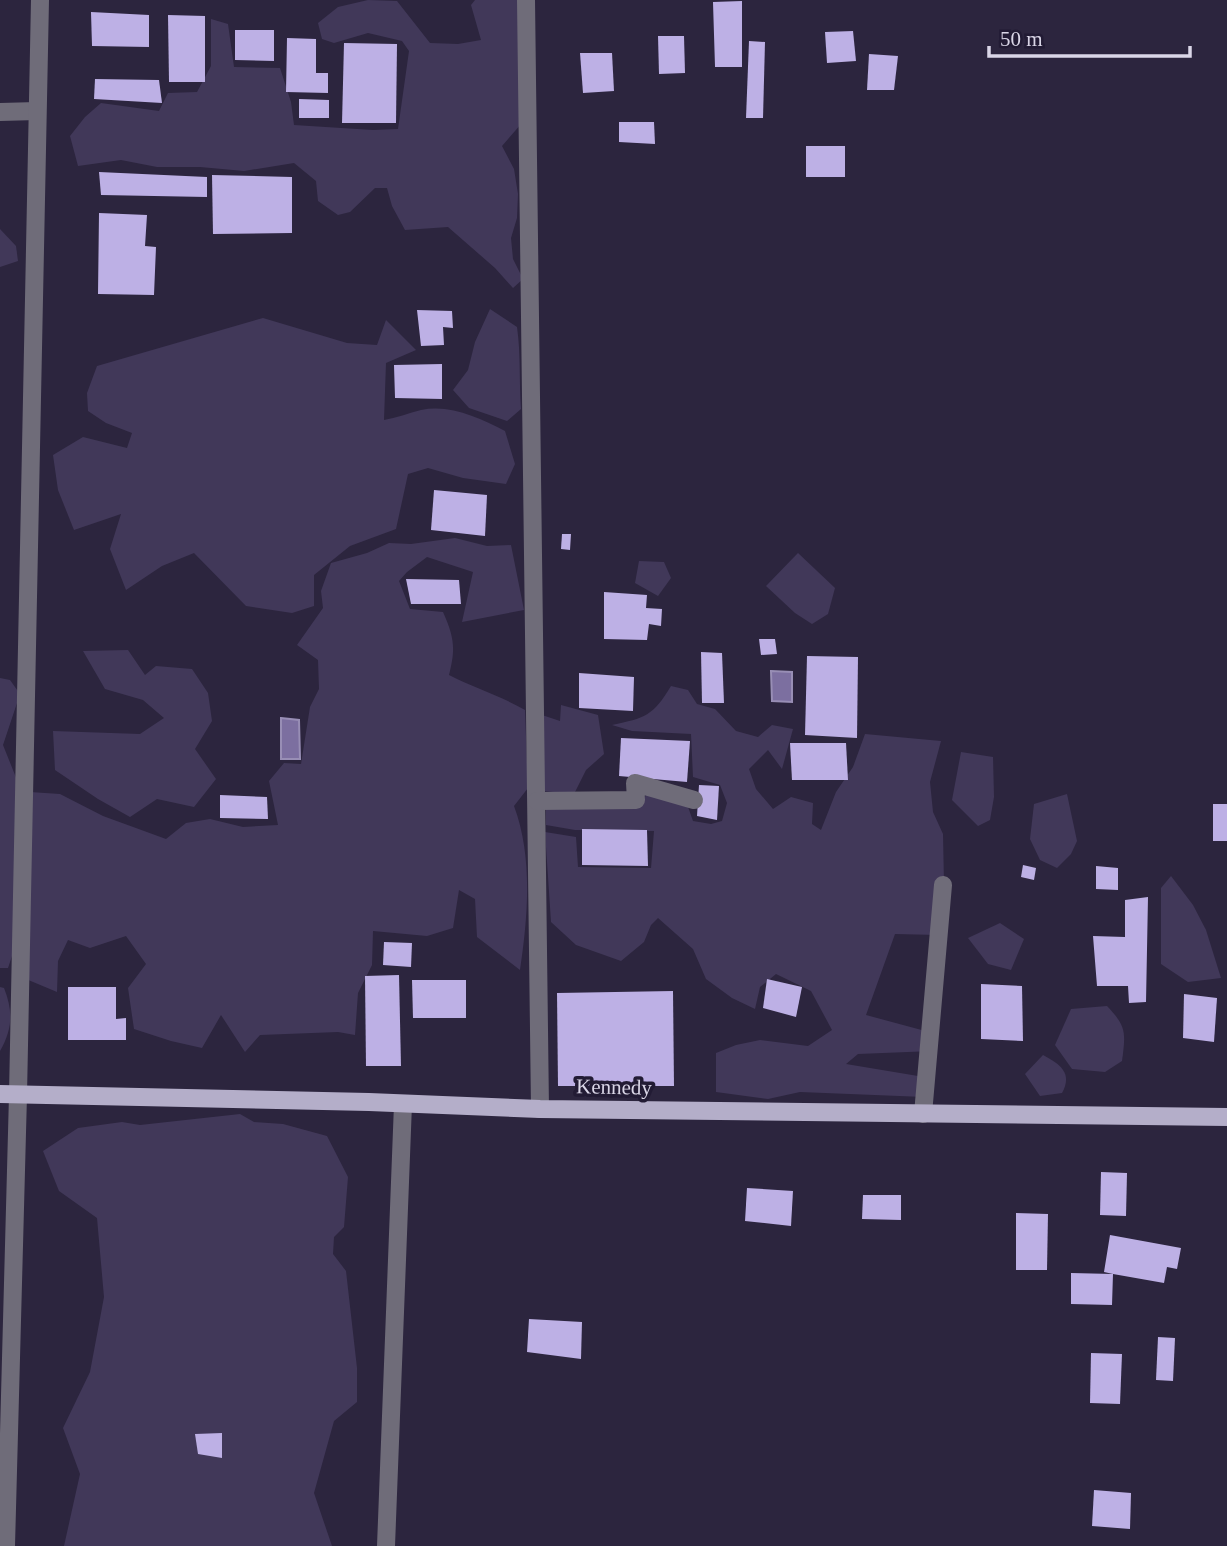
<svg xmlns="http://www.w3.org/2000/svg" width="1227" height="1546" font-family="'Times New Roman',serif">
<rect width="100%" height="100%" fill="#2c253e"/>
<g fill="#413859">
<polygon points="368,0 397,1 430,43 458,44 481,40 471,5 475,0 520,0 522,123 502,146 514,169 518,194 517,218 511,238 513,259 523,279 513,288 495,268 448,227 405,230 392,206 387,188 375,188 350,212 338,215 318,201 316,181 294,163 244,171 200,167 157,167 121,160 78,166 70,136 85,117 101,103 159,111 168,93 197,92 211,66 211,19 228,24 234,67 280,68 291,102 294,125 373,130 398,129 409,51 402,41 368,33 334,43 322,39 318,23 338,7"/>
<polygon points="0,229 16,246 18,261 0,267"/>
<path d="M490 309 517 327C521 355 519 382 521 409L507 421 469 408 453 390 468 370 475 342Z"/>
<path d="M263 318 347 343 377 345 386 320 416 350 386 363 384 420C396 418 409 413 421 410 451 404 479 418 505 431L515 464 506 484 463 478 428 468 408 474 396 529 350 546 314 575V606L292 613 246 606 194 553 162 566 126 590 110 549 121 514 74 530 58 490 53 455 83 437 127 448 132 433 106 423 88 411 87 393 97 366Z"/>
<path d="M455 538 487 546 511 545 524 610 462 622 473 572 427 557 407 572 399 581 410 609 443 612C454 637 456 648 449 675 474 688 501 696 525 710L528 788 514 806C533 857 528 916 520 970L477 937 475 899 459 890 453 928 427 936 373 931 372 965 358 993 355 1035 338 1032 260 1035 245 1052 221 1015 202 1048 171 1041 134 1029 128 988 146 964 126 936 90 948 68 940 58 961 57 992 26 979 30 792 60 794 103 816 166 839 186 823 210 819 243 827 278 825 269 781 284 763 301 764 310 707 319 689 318 660 297 645 323 608 321 591 331 563 367 553 389 543 411 544Z"/>
<polygon points="798,553 835,588 828,614 812,624 795,613 766,586"/>
<polygon points="639,561 664,562 671,578 658,596 635,583"/>
<polygon points="128,650 145,675 156,666 192,669 208,693 212,721 195,749 216,779 194,807 157,799 130,817 98,799 55,770 53,731 140,734 164,718 143,700 105,689 83,651"/>
<polygon points="0,678 10,680 20,694 3,745 19,785 16,944 8,968 0,968"/>
<path d="M671 686 688 690 697 704 715 709 736 731 758 737 772 725 793 729 782 769 768 750 749 769 756 789 773 809 791 797 813 803 812 824 821 830 836 792 853 767 865 734 941 741 930 782 933 812 943 834 944 884 938 935 895 934 866 1015 929 1032 933 1051 858 1054 846 1064 924 1077V1097L800 1092 768 1099 716 1092V1053L736 1045 760 1040 808 1046 832 1030 811 991 776 974 760 987 755 1009 732 998 706 979 693 949 658 918 651 925 644 942 621 961 576 945 551 922 545 832 576 837 578 867 651 868 654 831 575 830 546 825V808L642 804 648 790 687 804 693 821 711 824 722 821 727 803 720 785 693 777 691 734 632 731 612 725C645 718 653 716 671 686Z"/>
<polygon points="561,705 598,715 604,754 586,770 574,794 543,791 539,714 560,721"/>
<polygon points="961,752 993,757 994,797 990,820 978,826 952,800"/>
<polygon points="1067,794 1077,841 1071,854 1057,868 1040,860 1030,839 1034,804"/>
<polygon points="1171,876 1193,905 1206,930 1221,978 1188,982 1161,964 1161,888"/>
<polygon points="1000,923 1024,939 1011,970 988,964 968,938"/>
<path d="M0 987 4 988C13 1011 13 1028 0 1051Z"/>
<path d="M1107 1006C1126 1026 1126 1032 1122 1061L1105 1072 1072 1069 1055 1045 1071 1009Z"/>
<path d="M1043 1055C1060 1064 1073 1073 1062 1093L1040 1096 1025 1074Z"/>
<polygon points="240,1114 254,1122 283,1124 327,1136 348,1177 344,1227 334,1237 333,1254 346,1271 357,1368 357,1402 334,1421 314,1493 332,1546 64,1546 80,1474 63,1428 90,1372 104,1297 97,1218 59,1191 43,1151 78,1128 122,1122 140,1125"/>
</g>
<g fill="#7c6fa0" stroke="#988eb5" stroke-width="2">
<polygon points="771,671 792,672 792,702 772,701"/>
<polygon points="281,718 299,720 300,759 281,759"/>
</g>
<g fill="#bdb0e5">
<polygon points="742,1 742,67 715,67 713,2"/>
<polygon points="91,12 149,15 149,47 92,46"/>
<polygon points="168,15 205,16 205,82 169,82"/>
<polygon points="235,30 274,30 274,61 235,60"/>
<polygon points="853,31 856,61 827,63 825,32"/>
<polygon points="658,36 684,36 685,73 659,74"/>
<polygon points="287,38 316,39 316,73 328,73 328,93 286,92"/>
<polygon points="749,41 765,42 763,118 746,118"/>
<polygon points="344,43 397,44 396,123 342,123"/>
<polygon points="580,53 612,53 614,91 583,93"/>
<polygon points="869,54 898,56 894,90 867,90"/>
<polygon points="95,79 159,80 162,103 94,99"/>
<polygon points="299,99 329,100 329,118 299,118"/>
<polygon points="619,122 654,122 655,144 619,142"/>
<rect x="806" y="146" width="39" height="31"/>
<polygon points="99,172 207,177 207,197 101,195"/>
<polygon points="212,175 292,177 292,233 213,234"/>
<polygon points="99,213 147,215 145,246 156,247 154,295 98,294"/>
<polygon points="417,310 452,311 453,328 443,327 444,345 421,346"/>
<polygon points="442,364 442,399 395,398 394,365"/>
<polygon points="434,490 487,495 485,536 431,530"/>
<polygon points="562,534 571,534 570,550 561,549"/>
<polygon points="406,579 459,580 461,604 411,604"/>
<polygon points="604,592 647,595 646,608 662,609 661,626 649,624 647,640 604,639"/>
<polygon points="759,639 775,639 777,654 761,655"/>
<polygon points="701,652 722,653 724,703 702,703"/>
<polygon points="807,656 858,657 857,738 805,735"/>
<polygon points="579,673 634,677 633,711 579,708"/>
<polygon points="621,738 690,741 687,782 619,776"/>
<polygon points="790,743 846,743 848,780 792,780"/>
<polygon points="699,785 719,786 717,820 697,816"/>
<polygon points="220,795 267,797 268,819 220,818"/>
<rect x="1213" y="804" width="14" height="37"/>
<polygon points="582,829 647,830 648,866 582,865"/>
<polygon points="1023,865 1036,868 1034,880 1021,877"/>
<polygon points="1096,866 1118,868 1118,890 1096,889"/>
<polygon points="1148,897 1146,1002 1129,1003 1128,986 1097,986 1093,936 1125,937 1125,900"/>
<polygon points="384,942 412,943 411,967 383,965"/>
<polygon points="399,975 401,1066 366,1066 365,976"/>
<polygon points="767,979 802,987 796,1017 763,1008"/>
<polygon points="412,980 466,980 466,1018 413,1018"/>
<polygon points="981,984 1022,986 1023,1041 981,1039"/>
<polygon points="68,987 116,987 116,1019 126,1018 126,1040 68,1040"/>
<polygon points="673,991 674,1086 558,1086 557,993"/>
<polygon points="1184,994 1217,998 1214,1042 1183,1038"/>
<polygon points="1101,1172 1127,1173 1126,1216 1100,1215"/>
<polygon points="747,1188 793,1191 791,1226 745,1221"/>
<polygon points="863,1195 901,1195 901,1220 862,1219"/>
<polygon points="1016,1213 1048,1214 1047,1270 1016,1270"/>
<polygon points="1110,1235 1181,1248 1177,1269 1167,1267 1164,1283 1113,1274 1112,1305 1071,1304 1071,1273 1113,1274 1104,1272"/>
<polygon points="529,1319 582,1322 581,1359 527,1352"/>
<polygon points="1158,1337 1175,1338 1173,1381 1156,1380"/>
<polygon points="1091,1353 1122,1354 1120,1404 1090,1403"/>
<polygon points="222,1433 222,1458 198,1454 195,1434"/>
<polygon points="1094,1490 1131,1493 1130,1529 1092,1526"/>
</g>
<g fill="none" stroke-linecap="round" stroke-linejoin="round">
<g stroke="#6f6c79" stroke-width="18">
<polyline points="526,0 540,1109"/>
<polyline points="0,112 37,111"/>
<polyline points="537,801 636,800 635,783 694,800"/>
<polyline points="923,1114 943,885"/>
<polyline points="6,1546 18,1095 40,0"/>
<polyline points="386,1546 403,1104"/>
</g>
<polyline stroke="#b4aec9" stroke-width="18" points="0,1094 369,1102 540,1109 1227,1117"/>
</g>
<g text-anchor="middle" stroke-width="7" stroke-linejoin="round" paint-order="stroke">
<g font-size="21" fill="#dad6e7" stroke="#221b34">
<text transform="translate(614 1087) rotate(1)" y="7">Kennedy</text>
</g>
</g>
<path d="M989 46v10h201v-10" fill="none" stroke="#dad6e7" stroke-width="3.5"/>
<text x="1000" y="46" font-size="21" fill="#dad6e7" stroke="#221b34" stroke-width="5" paint-order="stroke">50 m</text>
</svg>
